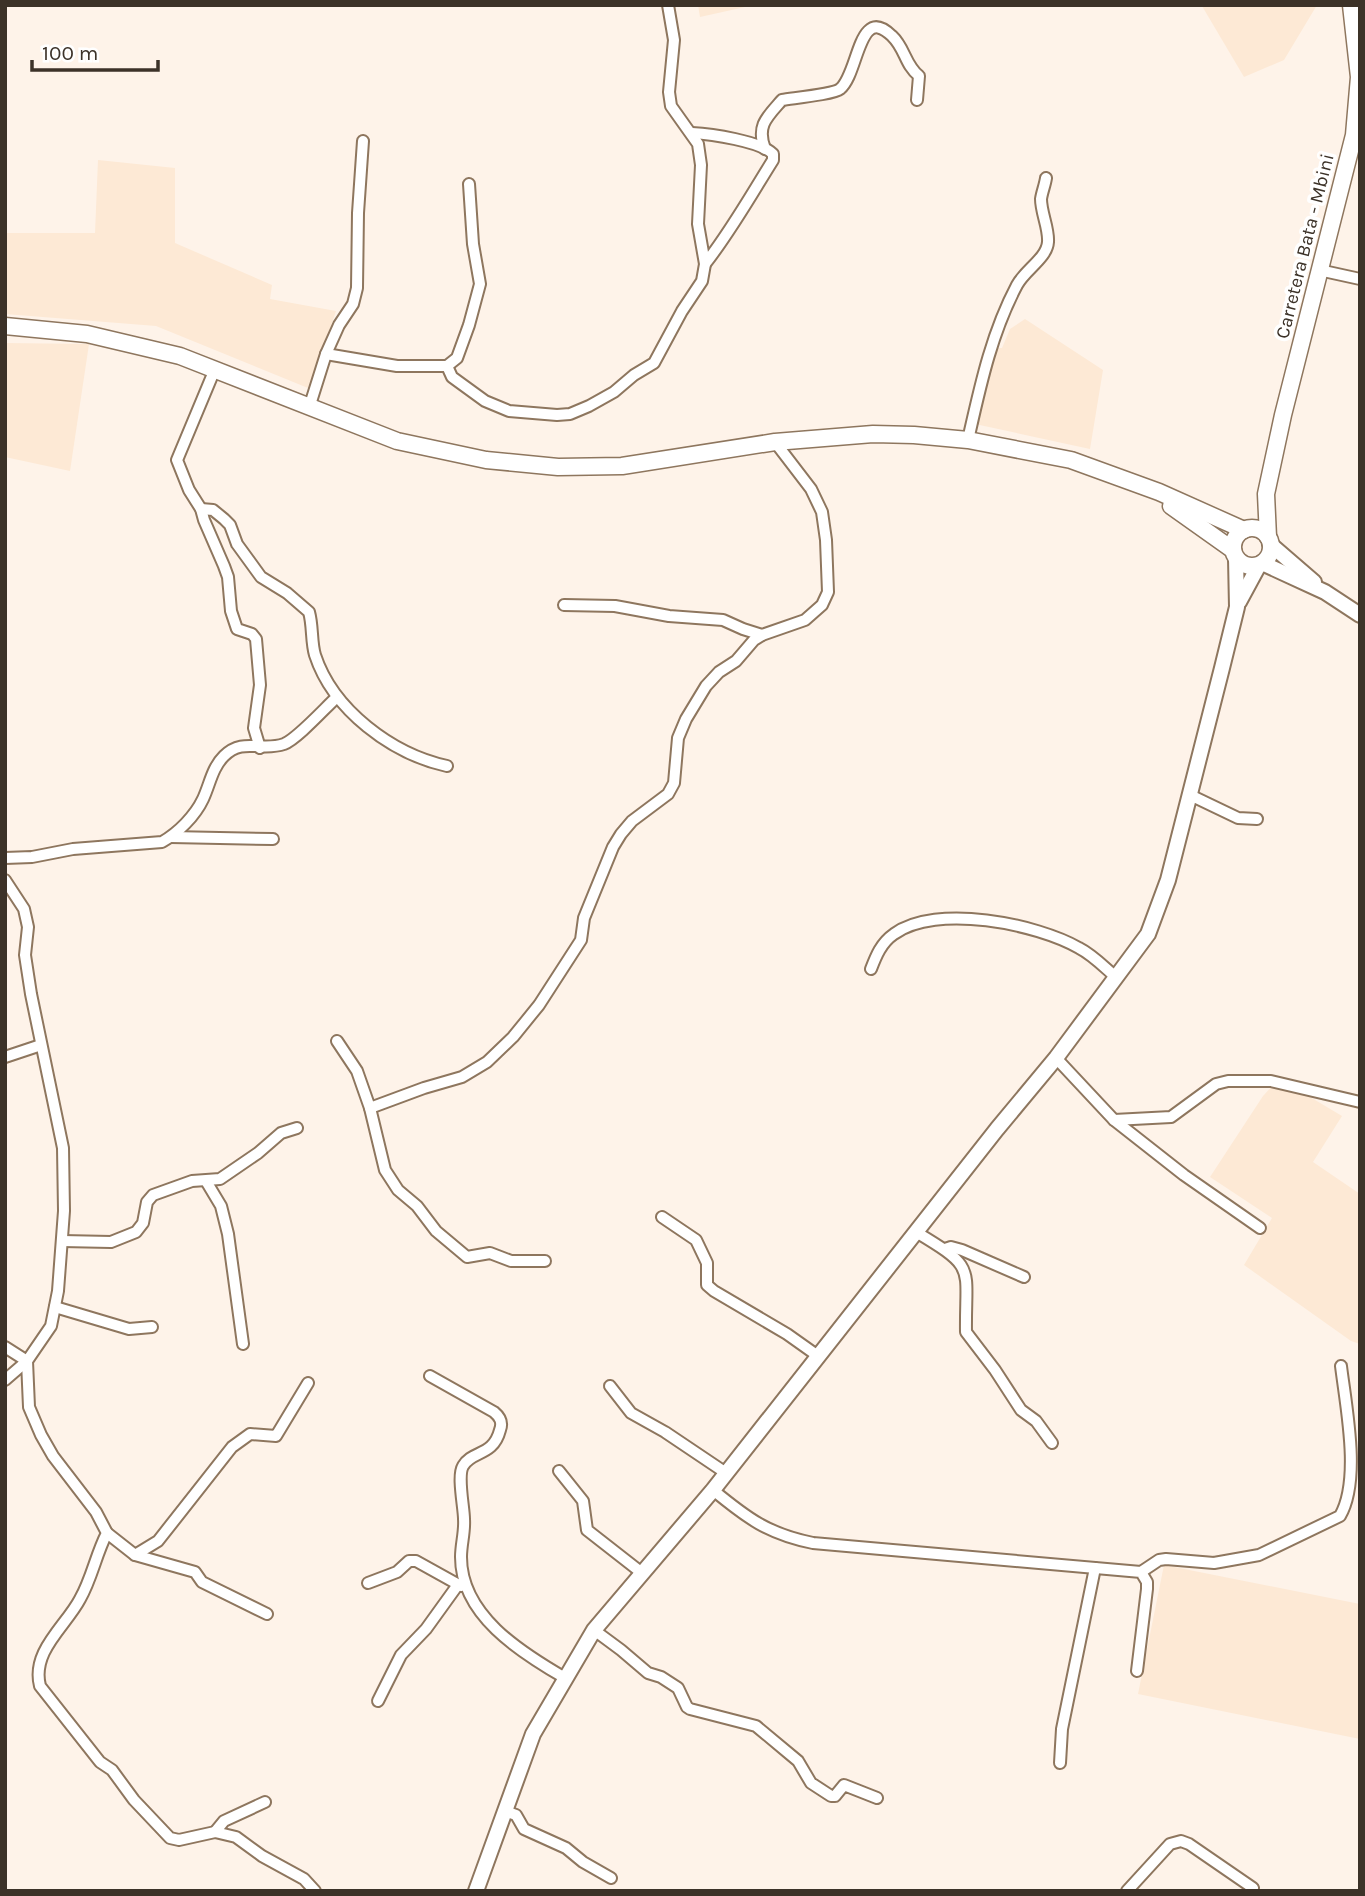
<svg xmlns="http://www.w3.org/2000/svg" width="1365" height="1896" font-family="Karla,sans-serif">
<rect width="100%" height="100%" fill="#fef3e9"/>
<g fill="#fde9d5">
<polygon points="698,5 754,5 700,17"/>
<polygon points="1317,5 1284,60 1244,77 1202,6"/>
<polygon points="98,160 175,168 175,243 272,285 270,299 336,311 314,377 308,388 156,326 5,314 5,233 95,233"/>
<polygon points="1025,319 1103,370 1090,449 975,424 993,348 1002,348 1010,329"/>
<polygon points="5,343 89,344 70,471 5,457"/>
<polygon points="1274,1084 1295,1088 1342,1116 1313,1162 1360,1194 1360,1344 1351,1341 1244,1265 1272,1218 1210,1177 1263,1096"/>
<polygon points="1164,1565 1360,1604 1360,1739 1138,1694"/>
</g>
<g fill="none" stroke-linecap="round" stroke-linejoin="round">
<defs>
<g id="minor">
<path d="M692 133C711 134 760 141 773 154V160C751 195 731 231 705 264"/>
<path d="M765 149C756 126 767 117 782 100 794 98 834 94 840 89 859 74 858 3 892 36 905 48 905 65 919 76L917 100"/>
<polyline points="1319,270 1360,279"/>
<polyline points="326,354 397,366 447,366 452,377 485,401 509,411 557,415 570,414 589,406 614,392 634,375 654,363 682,311 702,281 705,264 698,224 701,165 698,144 671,106 669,92 674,40 668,5"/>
<polyline points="447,366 457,358 469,325 480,284 473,244 469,184"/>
<polyline points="215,369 177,460 189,490 201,509 204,520 224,566 228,577 231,611 237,629 252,634 256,639 260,685 254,728 260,748"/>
<polyline points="309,408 326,354 339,325 353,304 357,288 358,213 363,141"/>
<path d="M968 440C980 387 991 334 1017 285 1025 270 1047 258 1048 242 1049 228 1041 213 1041 199 1042 192 1045 185 1046 178"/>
<path d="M201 509 213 510 224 519 230 525 237 544 261 577 287 593 309 612C313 626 311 642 315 655 333 710 392 754 447 766"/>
<polyline points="564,605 615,606 669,616 723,620 743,629 762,635"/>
<polyline points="1190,795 1238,818 1257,819"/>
<polyline points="171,837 273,839"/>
<path d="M5 858 32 857 73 849 162 842C178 833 195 816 203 799 210 784 212 768 224 756 243 737 261 752 284 744 297 739 325 708 337 697"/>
<path d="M5 880 24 909 28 927 25 955 31 994 63 1148 64 1211 58 1291 51 1326 27 1361 29 1407 41 1435 53 1456 96 1512 107 1533C96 1554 92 1578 80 1599 66 1626 31 1651 40 1686L100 1762 112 1770 134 1800 170 1838 179 1840 215 1832 236 1837 262 1856 304 1879 315 1891"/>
<path d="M871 969C876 956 881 943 894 934 936 903 1037 924 1079 948 1093 955 1105 968 1117 978"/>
<polyline points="337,1041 357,1071 370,1108 385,1170 398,1190 417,1206 436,1231 467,1257 490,1253 511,1261 545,1261"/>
<polyline points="5,1057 41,1045"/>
<polyline points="1056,1058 1114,1120 1184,1175 1260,1228"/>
<polyline points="370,1108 424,1088 462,1077 487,1062 513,1037 539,1005 581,940 584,918 613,847 621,834 632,821 668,794 674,783 678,738 686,719 706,686 719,672 736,661 754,640 762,635 805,620 822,605 828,592 826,540 822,512 811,489 775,442"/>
<polyline points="1114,1120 1171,1117 1216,1084 1228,1081 1271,1081 1360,1102"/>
<polyline points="206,1181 221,1206 228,1234 243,1344"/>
<polyline points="662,1217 696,1240 707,1263 707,1285 714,1291 787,1334 818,1356"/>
<path d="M916 1232C978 1269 965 1266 966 1332L995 1370 1021 1410 1036 1421 1052 1443"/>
<polyline points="62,1241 111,1242 136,1232 143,1223 147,1202 153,1195 192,1181 220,1179 258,1153 281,1133 297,1128"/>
<polyline points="945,1249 951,1247 962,1250 1024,1277"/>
<polyline points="55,1307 129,1329 152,1327"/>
<polyline points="5,1347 27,1361 5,1380"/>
<path d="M430 1376 494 1412C500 1417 503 1422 500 1430 493 1457 472 1450 463 1466 457 1476 464 1507 464 1519 465 1532 461 1544 461 1557 461 1615 520 1652 565 1678"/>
<polyline points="610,1386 631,1413 665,1432 726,1473"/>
<polyline points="559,1471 583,1501 587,1530 642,1573"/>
<path d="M713 1490C747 1518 768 1534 813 1543L1141 1572 1147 1582V1589L1137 1671"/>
<polyline points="107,1533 135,1555 195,1572 202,1582 267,1614"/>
<polyline points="135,1555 158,1541 232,1447 250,1434 276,1436 308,1383"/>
<path d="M1141 1572 1159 1560 1166 1559 1214 1563 1259 1555 1340 1516C1361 1480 1346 1407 1341 1366"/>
<polyline points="368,1583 397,1572 409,1561 416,1561 461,1586"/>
<polyline points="594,1630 621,1650 648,1673 661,1677 678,1688 687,1707 690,1709 756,1726 798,1761 811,1783 831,1796 835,1796 844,1785 877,1798"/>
<polyline points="378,1701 401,1655 426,1629 457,1586"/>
<polyline points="1060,1763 1062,1729 1095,1568"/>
<polyline points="505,1811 516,1815 524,1829 566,1848 583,1862 611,1878"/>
<polyline points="215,1832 224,1821 265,1802"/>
<polyline points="1127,1891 1170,1844 1181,1841 1189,1844 1253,1888"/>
</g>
<g id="secondary">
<polyline points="1270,544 1314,582"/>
<polyline points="1262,563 1325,592 1360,615"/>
<polyline points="1239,602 1259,565"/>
<polyline points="476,1891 533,1734 594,1630 713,1490 997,1129 1056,1058 1148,934 1168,880 1222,668 1237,607 1236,558"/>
</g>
<g id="primary">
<polyline points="5,326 87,334 180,356 397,441 486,460 558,467 622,466 775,442 873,434 914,435 968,440 1071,460 1159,492 1244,530"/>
<polyline points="1171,506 1233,550"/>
<circle cx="1252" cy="547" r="19"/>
<polyline points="1268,537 1266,494 1283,415 1354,135 1359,77 1351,5"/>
</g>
</defs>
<use href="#minor" stroke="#8e765e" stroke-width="14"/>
<use href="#secondary" stroke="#8e765e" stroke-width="18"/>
<use href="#primary" stroke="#8e765e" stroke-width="19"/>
<use href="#minor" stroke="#fff" stroke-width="10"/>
<use href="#secondary" stroke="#fff" stroke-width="14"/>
<use href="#primary" stroke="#fff" stroke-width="16"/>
</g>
<g text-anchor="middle" stroke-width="7" stroke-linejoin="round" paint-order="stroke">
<g font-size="19" fill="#3c3228" stroke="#fff">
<text transform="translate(1304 246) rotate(-76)" y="7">Carretera Bata - Mbini</text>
</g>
</g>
<rect width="1365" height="1896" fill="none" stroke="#3c3228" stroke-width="14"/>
<path d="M32 60v10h126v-10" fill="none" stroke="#3c3228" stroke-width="3.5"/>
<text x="42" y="60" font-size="21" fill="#3c3228" stroke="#ffffff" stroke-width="5" paint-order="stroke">100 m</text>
</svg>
